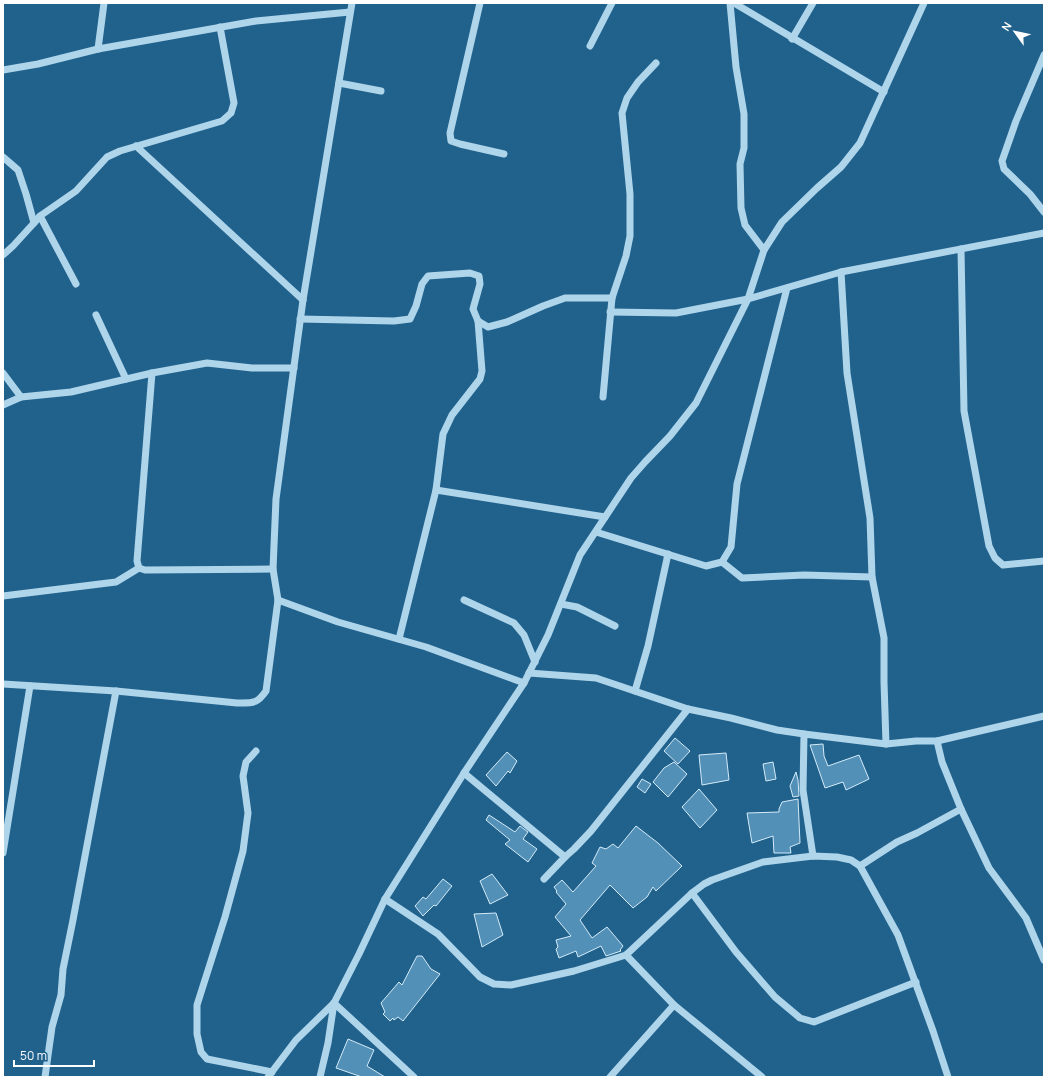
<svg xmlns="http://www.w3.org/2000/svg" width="1047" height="1080" font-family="Manrope,sans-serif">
<rect width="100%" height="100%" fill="#21628d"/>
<g fill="#5290b8" stroke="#d4ebf8">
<polygon points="675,738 690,751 678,764 664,751"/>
<polygon points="823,744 824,756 828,766 859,755 869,779 846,790 843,782 825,788 810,745"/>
<polygon points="507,752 517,761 510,773 508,771 496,786 486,775"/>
<polygon points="726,753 729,780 702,785 699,755"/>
<polygon points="674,762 687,774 668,797 653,782 664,768"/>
<polygon points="773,762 776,779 766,781 763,764"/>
<polygon points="796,772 798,780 799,796 793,797 790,786"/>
<polygon points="642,779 651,784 645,793 637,787"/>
<polygon points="699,789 717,810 700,828 682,807"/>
<polygon points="798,799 800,843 790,847 791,853 774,853 773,836 752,843 747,813 779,812 779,809 782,802"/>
<polygon points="489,815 515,832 520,826 528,832 523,839 537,849 528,862 505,844 510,840 486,820"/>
<polygon points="636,826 658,843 682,866 656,891 653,887 647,897 633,908 610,885 580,920 592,938 607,927 623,946 620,950 621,951 606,956 601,946 578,957 576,951 559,958 556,949 558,947 556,940 571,936 555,917 566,904 556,892 557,891 554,887 562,880 573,892 596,866 592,863 600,847 606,849 613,844 618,848"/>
<polygon points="492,874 508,895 490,904 480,881"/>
<polygon points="443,879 452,886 436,906 434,905 423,916 415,906 423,897 426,899"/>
<polygon points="496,913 503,935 482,947 474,914"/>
<polygon points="417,956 422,956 431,969 440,974 403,1021 398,1017 394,1020 393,1018 390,1021 383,1014 385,1012 381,1003 399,982 402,985"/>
<polygon points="348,1039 374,1050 367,1066 385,1077 362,1077 336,1068"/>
</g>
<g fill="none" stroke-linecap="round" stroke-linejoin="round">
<g stroke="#afd5eb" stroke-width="7">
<polyline points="480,3 450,133 451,141 460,144 504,154"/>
<polyline points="730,3 736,67 744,114 744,148 740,164 741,208 745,225 764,250"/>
<polyline points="734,3 884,92"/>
<polyline points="792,39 813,3"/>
<polyline points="590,46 612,3"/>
<polyline points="98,49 104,3"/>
<polyline points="1044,55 1016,121 1002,161 1004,169 1030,194 1044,212"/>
<polyline points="3,70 38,64 98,49 256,21 350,12"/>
<polyline points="339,83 381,91"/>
<polyline points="136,146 303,300"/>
<polyline points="3,157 18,170 26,194 34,223 13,246 3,255"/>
<polyline points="40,216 76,284"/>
<polyline points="34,223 40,216 76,191 107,157 120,151 222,121 231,113 234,103 220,27"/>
<polyline points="961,249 964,411 989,546 995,558 1003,565 1044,561"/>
<polyline points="841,272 847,373 870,518 872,577 884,638 884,682 886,744"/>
<polyline points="610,312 676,313 748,299 841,272 1044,233"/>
<polyline points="96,315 126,379"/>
<polyline points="300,319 394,321 410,319 416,306 422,284 428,276 470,273 479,276 480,284 473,309 478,321 488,327 507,322 543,306 565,298 612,298"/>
<polyline points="3,373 21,397"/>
<polyline points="152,373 137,561 139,568 145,570 273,569"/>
<polyline points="603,397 612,298 626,256 630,236 630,194 622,113 627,98 638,82 656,63"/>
<polyline points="3,405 21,397 71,392 152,373 207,363 252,368 294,368"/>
<polyline points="436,490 605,517"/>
<polyline points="596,532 706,566 722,562 731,547 737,484 787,288"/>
<polyline points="722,562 742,578 804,575 872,577"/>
<polyline points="3,596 116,582 139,568"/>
<polyline points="278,600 338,622 426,647 524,683"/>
<polyline points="464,600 514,623 524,635 535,662"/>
<polyline points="561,604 577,607 615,626"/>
<polyline points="399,639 436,490 443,434 452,415 480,379 482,371 478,321"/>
<polyline points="529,673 596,678 688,709 731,718 777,730 804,734 803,790 813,856"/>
<path d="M3 684 116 691 237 703C253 703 257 704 266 691L278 600 273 569 276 499 303 300 352 3"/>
<polyline points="635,691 648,646 668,554"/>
<polyline points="804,734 886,744 916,741 937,741 1044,716"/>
<polyline points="937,741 942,762 961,809 989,868 1026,918 1044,960"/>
<polyline points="256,751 246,762 243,776 248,813 243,851 225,917 197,1005 197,1034 201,1052 207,1059 272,1072"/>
<polyline points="464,773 565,857 544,879"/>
<polyline points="3,853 30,686"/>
<polyline points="565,857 574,849 591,831 688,709"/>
<polyline points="860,866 897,842 917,833 961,809"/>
<polyline points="692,893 736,952 775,997 800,1018 814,1022 916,982"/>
<polyline points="385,899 438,934 480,977 494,984 511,985 574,971 626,955 692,893 704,884 712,880 763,862 813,856 837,857 851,860 860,866 898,935 933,1031 948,1077"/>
<polyline points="626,955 674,1005 762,1077"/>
<polyline points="334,1003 414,1077"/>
<polyline points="45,1077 52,1027 61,995 63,969 73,920 116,691"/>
<polyline points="268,1077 296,1040 334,1003 359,954 385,899 464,773 524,683 548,635 580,555 631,478 645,462 670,436 696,403 748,299 764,250 782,222 817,188 841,167 860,143 924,3"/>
<polyline points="320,1077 328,1043 334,1003"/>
<polyline points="610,1077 674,1005"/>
</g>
</g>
<rect width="1047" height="1080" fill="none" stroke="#ffffff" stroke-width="8"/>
<g transform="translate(1015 32) rotate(303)" stroke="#21628d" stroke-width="3" paint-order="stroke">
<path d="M0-3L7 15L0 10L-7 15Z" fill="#ffffff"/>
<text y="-6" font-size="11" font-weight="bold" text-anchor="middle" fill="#ffffff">N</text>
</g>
<path d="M14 1060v6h80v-6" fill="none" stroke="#ffffff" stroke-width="2"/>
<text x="20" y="1060" font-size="12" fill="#ffffff" stroke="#21628d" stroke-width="3" paint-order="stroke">50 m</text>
</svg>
